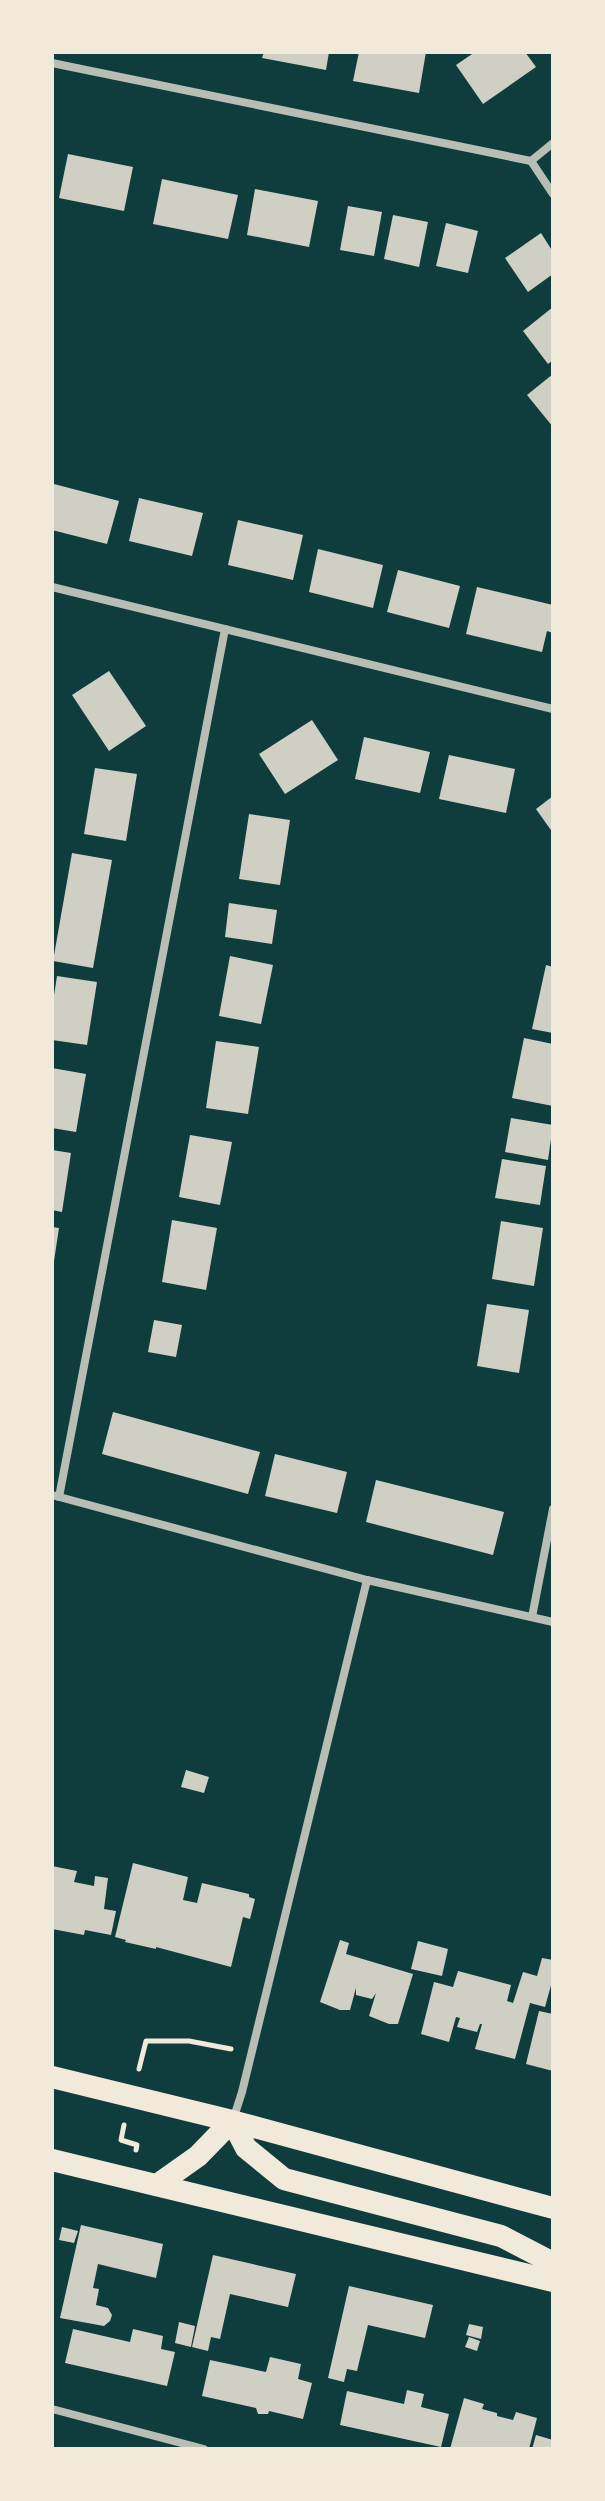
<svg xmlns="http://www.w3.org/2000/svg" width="605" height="2501" font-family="'PT Sans Narrow',sans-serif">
<rect width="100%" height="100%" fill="#0f3d3e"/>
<g fill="#cfcfc3">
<polygon points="264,52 329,52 326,70 262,58"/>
<polygon points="359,52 426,52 419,93 353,81"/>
<polygon points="475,52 525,52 536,67 483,104 456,65"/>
<polygon points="68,154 133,167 124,211 59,198"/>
<polygon points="162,179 238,195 228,239 153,224"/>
<polygon points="255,189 318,201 309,247 247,235"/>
<polygon points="348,206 382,212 374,256 340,250"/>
<polygon points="393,215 428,222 419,267 384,259"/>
<polygon points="446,223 478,231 468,273 436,266"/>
<polygon points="541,233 553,252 553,274 528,292 505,258"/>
<polygon points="553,307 553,360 548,364 523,331"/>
<polygon points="553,374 553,427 527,395"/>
<polygon points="54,484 119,501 107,544 52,530"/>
<polygon points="139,498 203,513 192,556 129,541"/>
<polygon points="238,520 303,535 293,580 228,565"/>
<polygon points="318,549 383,565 373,608 309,592"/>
<polygon points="398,570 460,586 449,628 387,612"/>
<polygon points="477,587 553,605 553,633 547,631 542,652 466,634"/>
<polygon points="109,671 146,726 109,751 72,695"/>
<polygon points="312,720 338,760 285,794 259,754"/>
<polygon points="364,737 430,752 420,793 355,779"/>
<polygon points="449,755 515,769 506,813 439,799"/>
<polygon points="95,768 137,774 126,841 84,834"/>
<polygon points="553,796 553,833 536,809"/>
<polygon points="249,814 290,820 280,885 239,879"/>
<polygon points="72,853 112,860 93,968 53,961"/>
<polygon points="229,903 277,910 272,944 225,937"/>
<polygon points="230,956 273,965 261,1024 219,1016"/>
<polygon points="546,965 553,967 553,1033 532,1029"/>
<polygon points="57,976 97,982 87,1045 52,1040 52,1008"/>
<polygon points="524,1038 553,1044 553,1106 512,1098"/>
<polygon points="216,1041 259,1047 248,1114 206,1108"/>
<polygon points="52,1068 86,1074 76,1132 52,1128"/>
<polygon points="511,1118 553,1125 548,1160 505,1152"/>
<polygon points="190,1135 232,1142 220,1205 179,1197"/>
<polygon points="52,1150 71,1153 62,1212 52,1210"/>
<polygon points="502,1159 546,1166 540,1205 495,1198"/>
<polygon points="172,1220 217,1228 206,1290 162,1282"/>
<polygon points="501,1221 543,1228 534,1286 492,1279"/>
<polygon points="52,1227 59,1228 54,1261 52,1261"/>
<polygon points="487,1304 529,1310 519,1373 477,1366"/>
<polygon points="154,1320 182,1325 176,1357 148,1352"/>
<polygon points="113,1412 260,1452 248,1494 102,1454"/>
<polygon points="275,1454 347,1472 337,1513 265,1496"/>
<polygon points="376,1480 504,1512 493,1555 366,1522"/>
<polygon points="186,1770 209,1777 204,1793 181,1787"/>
<polygon points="133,1863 188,1877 183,1900 197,1903 202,1883 249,1894 249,1897 255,1899 250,1919 243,1917 231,1967 156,1947 156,1949 125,1942 126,1940 115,1937"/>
<polygon points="52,1866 77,1871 74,1882 94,1886 95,1876 108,1878 104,1909 116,1911 111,1935 85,1930 84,1935 52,1929"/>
<polygon points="340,1940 349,1943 346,1954 413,1974 398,2024 389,2024 369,2016 376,1993 372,1999 356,1995 356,1988 350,2010 340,2010 320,2002"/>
<polygon points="418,1941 448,1949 442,1976 411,1969"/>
<polygon points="542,1958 553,1960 553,1978 545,2007 530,2003 515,2059 475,2049 482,2024 480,2024 477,2032 457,2027 460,2018 456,2017 449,2042 421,2034 434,1982 453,1987 458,1971 511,1985 507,2001 513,2003 523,1972 537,1976"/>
<polygon points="539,2011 553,2014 553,2071 526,2064"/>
<polygon points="81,2225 163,2244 156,2278 98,2264 93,2288 99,2289 96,2305 108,2308 112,2315 110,2321 104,2326 60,2318"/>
<polygon points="62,2227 78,2231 74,2243 59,2240"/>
<polygon points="213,2255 296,2274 288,2307 230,2294 220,2339 211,2337 208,2351 192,2347"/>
<polygon points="349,2286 433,2305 425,2338 368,2325 357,2371 347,2369 344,2382 328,2378"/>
<polygon points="179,2322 195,2326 191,2347 175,2343"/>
<polygon points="469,2324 483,2327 481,2339 466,2335"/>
<polygon points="73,2329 130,2342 133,2329 163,2336 161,2349 175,2352 167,2386 65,2363"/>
<polygon points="469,2337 480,2341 477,2351 465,2347"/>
<polygon points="270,2357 301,2364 298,2379 312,2383 303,2419 269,2411 268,2414 258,2414 256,2408 202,2396 210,2360 266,2372"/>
<polygon points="407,2390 424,2394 421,2407 449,2414 441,2447 340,2425 347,2391 404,2404"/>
<polygon points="464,2398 484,2404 482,2409 497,2413 497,2416 513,2420 516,2412 537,2418 529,2449 450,2449"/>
<polygon points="536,2435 553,2440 553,2449 532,2449"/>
</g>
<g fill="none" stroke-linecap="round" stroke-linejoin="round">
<g stroke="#f1e9da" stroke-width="5">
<polyline points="139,2069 146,2041 189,2041 231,2049"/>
<polyline points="124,2125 121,2140 137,2145 136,2150"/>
</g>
<g stroke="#b8beb3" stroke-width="8">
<polyline points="52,63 531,161 553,143"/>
<polyline points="531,161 553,194"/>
<polyline points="52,587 553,709"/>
<polyline points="52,1495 367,1580 553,1622"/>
<polyline points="59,1497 225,629"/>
<polyline points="532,1617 553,1509"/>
<polyline points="233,2120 242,2092 367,1580"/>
<polyline points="52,2409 204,2449"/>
</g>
<g stroke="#f1e9da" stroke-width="22">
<polyline points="52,2077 232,2121 553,2208"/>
<polyline points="52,2160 553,2281"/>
<polyline points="157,2185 198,2156 232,2121 246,2148 284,2179 501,2236 553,2263"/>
</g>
</g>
<rect width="605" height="2501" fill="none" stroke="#f1e9da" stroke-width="108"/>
</svg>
